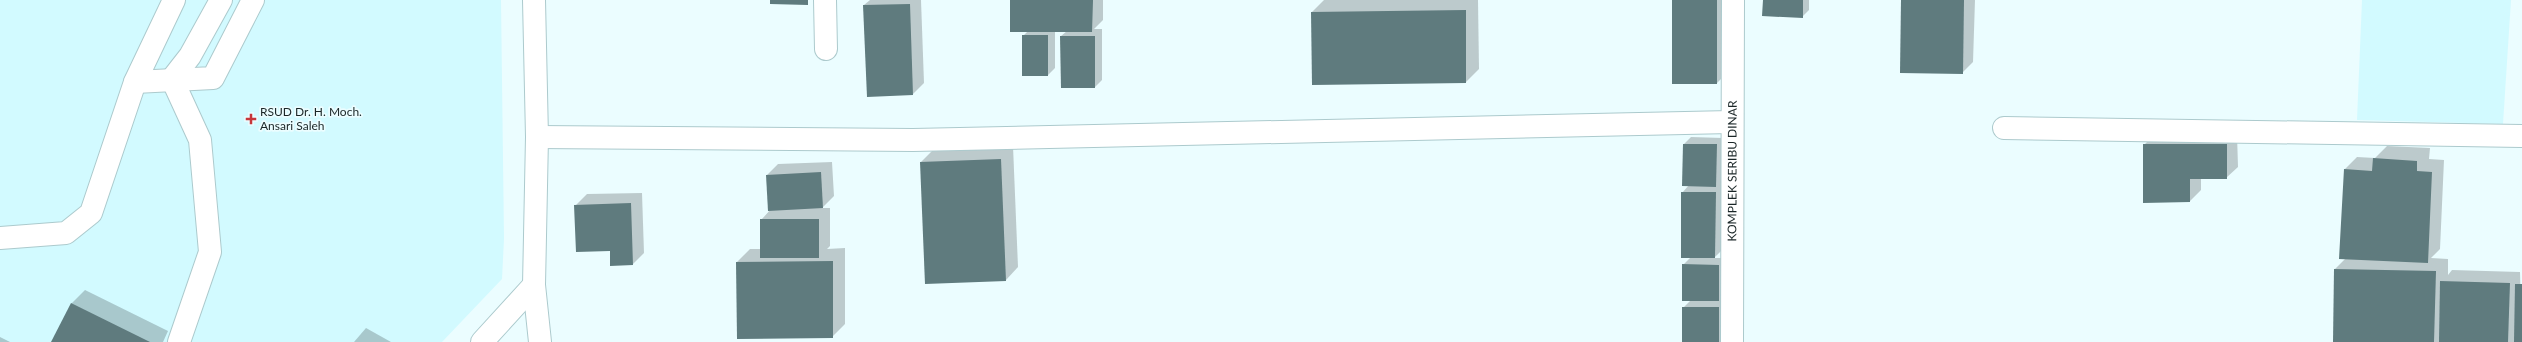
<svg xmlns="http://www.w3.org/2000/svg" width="2522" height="342" font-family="Lato,sans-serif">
<rect width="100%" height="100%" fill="#ebfdff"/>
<g fill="#d2faff">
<polygon points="0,0 501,0 504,239 502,279 442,342 0,342"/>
<polygon points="2362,0 2511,0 2503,124 2357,120"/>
</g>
<g fill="#0003">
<polygon points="870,0 921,0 924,83 913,94 864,5"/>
<polygon points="1011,0 1103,0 1103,20 1094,29 1102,29 1102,80 1095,87 1061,36 1067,31 1055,31 1055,68 1048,75 1023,36 1028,31"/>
<polygon points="1324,0 1478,0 1479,69 1466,82 1313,84 1312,12"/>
<polygon points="1673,0 1728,0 1728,72 1717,83"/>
<polygon points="1764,0 1809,0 1809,10 1802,17"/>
<polygon points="1902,0 1975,0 1973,62 1962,73"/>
<polygon points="2155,134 2237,134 2238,167 2226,178 2201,178 2201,190 2190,201 2144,145"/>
<polygon points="1691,137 1723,138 1721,181 1727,181 1726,246 1714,258 1726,258 1730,342 1683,342 1683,308 1691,300 1683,265 1691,257 1682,193 1689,185 1684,144"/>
<polygon points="1013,146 1018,267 1006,280 921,162 934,149"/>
<polygon points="2387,146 2430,148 2429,159 2444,160 2440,249 2431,258 2448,259 2448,275 2452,270 2520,272 2522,342 2334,342 2335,269 2346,258 2344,170 2357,157 2375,158"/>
<polygon points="832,162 834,196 822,208 830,208 830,246 827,249 845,248 845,324 832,337 737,262 750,249 761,249 761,220 771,209 767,175 778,164"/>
<polygon points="642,193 644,253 633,264 611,250 575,206 587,194"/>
<polygon points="85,290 168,331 163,342 52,342 72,303"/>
<polygon points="366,328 391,342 354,342"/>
<polygon points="0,337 10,342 0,342"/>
</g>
<g fill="#5f7b7e">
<polygon points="770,0 808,0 808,5 770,4"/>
<polygon points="1010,0 1093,0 1092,32 1010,32"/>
<rect x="1672" y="0" width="45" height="84"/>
<polygon points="1763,0 1803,0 1803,18 1762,16"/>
<polygon points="1901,0 1964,0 1963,74 1900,73"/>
<polygon points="910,4 913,95 867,97 863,5"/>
<polygon points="1466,10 1466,83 1312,85 1311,12"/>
<rect x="1022" y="35" width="26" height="41"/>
<polygon points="1060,36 1095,36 1095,88 1061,88"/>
<polygon points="1683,144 1717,144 1716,187 1682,186"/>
<polygon points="2143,144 2227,144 2227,179 2190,179 2190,202 2143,203"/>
<polygon points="2373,158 2417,161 2417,171 2432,172 2428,263 2339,259 2344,169 2372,171"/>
<polygon points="1001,159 1006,281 925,284 920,162"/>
<polygon points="821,172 823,208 768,211 766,175"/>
<polygon points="1681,192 1716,192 1715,258 1681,258"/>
<polygon points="631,203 633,265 610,266 610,251 576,252 574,205"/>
<rect x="760" y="219" width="59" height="39"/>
<polygon points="833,261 833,338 737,339 736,262"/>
<polygon points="1682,264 1719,265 1719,301 1682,301"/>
<polygon points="2334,269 2436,271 2434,342 2333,342"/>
<polygon points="2440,281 2510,283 2508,342 2439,342"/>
<polygon points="2515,284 2522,284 2522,342 2514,342"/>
<polygon points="71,303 150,342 51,342"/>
<rect x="1682" y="307" width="37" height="35"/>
</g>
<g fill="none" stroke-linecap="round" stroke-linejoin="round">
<defs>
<g id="minor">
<polyline points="534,0 537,137 534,285 540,342"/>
<polyline points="825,0 826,49"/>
<polyline points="135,82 213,78 253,0"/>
<polyline points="2004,128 2522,136"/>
<polyline points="537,137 913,140 1731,122"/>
<polyline points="0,238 66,233 91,213 135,82 174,0"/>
<polyline points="179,342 210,252 200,140 172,79 190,56 221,0"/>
<polyline points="482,342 534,285"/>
<path id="s1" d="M1732 342 1733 0"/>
</g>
</defs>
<use href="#minor" stroke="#accacd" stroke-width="24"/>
<use href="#minor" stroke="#fff" stroke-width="22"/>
</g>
<path fill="#c6363a" stroke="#ebfdff" stroke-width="1.5" d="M249 113h4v4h4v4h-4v4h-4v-4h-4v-4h4z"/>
<g text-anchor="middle" stroke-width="3.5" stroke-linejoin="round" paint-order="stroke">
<g font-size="12" fill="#1a2627" stroke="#ebfdff" text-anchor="start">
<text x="260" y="116">RSUD Dr. H. Moch.<tspan x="260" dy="14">Ansari Saleh</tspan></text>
</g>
<g font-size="12" fill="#1a2627" stroke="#ebfdff">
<text dy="4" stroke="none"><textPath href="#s1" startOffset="171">KOMPLEK SERIBU DINAR</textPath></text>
</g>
</g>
</svg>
